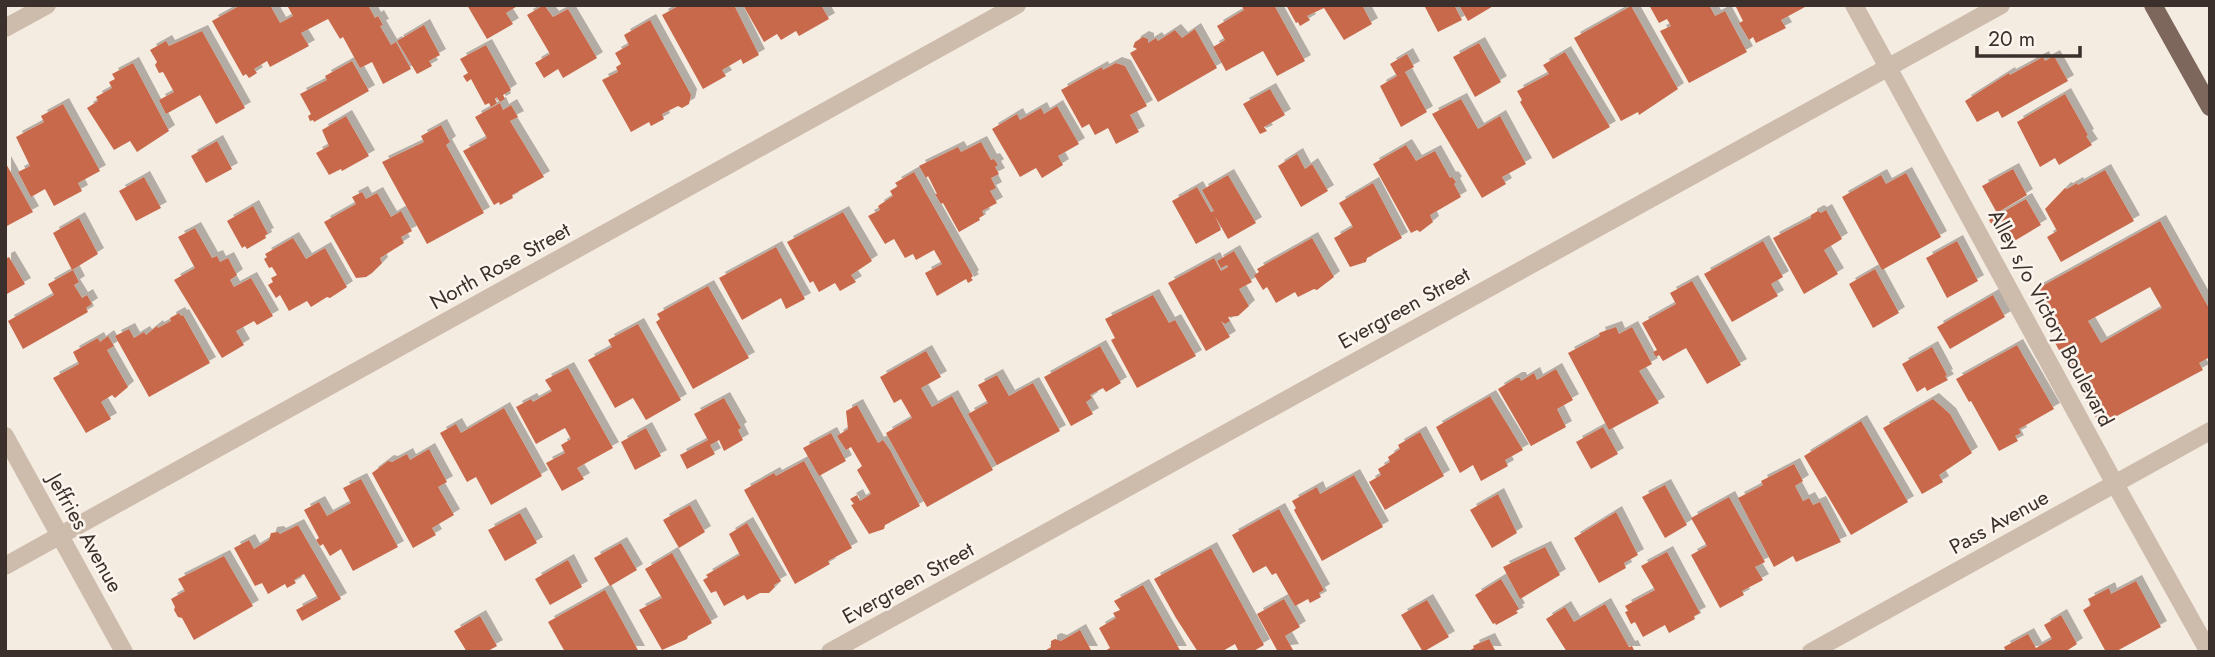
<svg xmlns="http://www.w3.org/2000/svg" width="2215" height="657" font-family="Jost,sans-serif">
<defs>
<filter id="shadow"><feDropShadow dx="6" dy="-6" stdDeviation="0" flood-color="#0004"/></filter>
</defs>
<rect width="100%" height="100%" fill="#f4ebe1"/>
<g fill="#c8694b" fill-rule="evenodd" filter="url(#shadow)">
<polygon points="241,5 270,5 280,23 293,16 288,7 291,5 368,5 375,18 378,16 383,25 380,26 391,45 396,42 411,69 383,84 372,62 360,68 343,37 340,39 328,19 301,33 309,46 270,67 267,61 254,69 257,73 249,78 246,74 243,76 212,21"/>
<polygon points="467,5 519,5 506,13 513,24 487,39"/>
<polygon points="544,5 553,17 568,9 597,58 563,78 558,69 544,78 535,63 550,54 527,15"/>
<polygon points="680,5 734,5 759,55 743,64 741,59 722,70 726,76 703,89 662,15"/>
<polygon points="743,5 821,5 829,19 799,36 796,31 781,40 777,34 764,42"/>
<polygon points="1241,5 1274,5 1305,61 1277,76 1263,51 1226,71 1213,47 1225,40 1217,26 1244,10"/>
<polygon points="1286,5 1362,5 1372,24 1344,40 1324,8 1307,16 1310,20 1300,26 1298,22 1296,23"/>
<polygon points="1429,5 1454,5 1462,20 1438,32 1425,7"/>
<polygon points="1459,5 1495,5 1468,21"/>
<polygon points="1649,5 1709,5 1715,16 1725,11 1747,52 1689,83 1660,31 1671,26 1667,19 1659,23"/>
<polygon points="1735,5 1804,5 1805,7 1781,20 1786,28 1756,43 1753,37 1749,40 1739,23 1743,21"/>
<polygon points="1631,6 1678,89 1639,115 1638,112 1621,121 1574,38"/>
<polygon points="650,20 691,95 689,104 682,108 678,106 662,114 664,119 651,126 649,122 631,132 602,80 618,72 616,67 621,64 615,53 629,45 624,35"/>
<polygon points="424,25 440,55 429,61 432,66 417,74 397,41"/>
<polygon points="1195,29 1217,68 1158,102 1130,53 1137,49 1133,47 1135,42 1143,37 1148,39 1148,43 1156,38 1158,41 1175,30 1182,38"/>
<polygon points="202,31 245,108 216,124 200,95 166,114 159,100 174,92 163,72 159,73 155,65 157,62 150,50 166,41 169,46"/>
<polygon points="1479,43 1501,82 1475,97 1453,57"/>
<polygon points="486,45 511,90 503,95 505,99 500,102 497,97 495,99 497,103 491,107 489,103 485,105 471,79 467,82 463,76 468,73 460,59"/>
<polygon points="1565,52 1610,127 1553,159 1520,102 1522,100 1517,91 1549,74 1543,65"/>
<polygon points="1407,54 1414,67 1405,72 1427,112 1401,127 1380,86 1397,76 1390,64"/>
<polygon points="2054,56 2068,81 2002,118 1998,111 1977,122 1965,101 2009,73 2010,75 2043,57 2045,61"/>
<polygon points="352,61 369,91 314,122 313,120 310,121 308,116 311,114 300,94 327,80 325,76"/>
<polygon points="133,63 169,131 137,152 130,141 114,150 87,108 98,101 96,97 112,88 109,82 115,79 112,74"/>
<polygon points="1116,63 1125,66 1147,106 1130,115 1139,132 1116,144 1108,128 1095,135 1089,124 1082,128 1061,90 1102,67 1103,70"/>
<polygon points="1270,89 1285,115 1264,127 1267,131 1260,134 1243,104"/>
<polygon points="2065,94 2088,135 2086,136 2092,145 2059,165 2055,158 2040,167 2017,122"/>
<polygon points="1461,99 1478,129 1500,116 1526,164 1502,177 1506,184 1482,198 1432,114"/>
<polygon points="500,103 503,110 511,105 518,117 510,121 544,177 512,195 513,198 500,205 499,202 494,205 463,151 487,138 475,117"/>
<polygon points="63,104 100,171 78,183 82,191 54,206 45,189 31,197 18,172 30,166 16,137 44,122 41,116"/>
<polygon points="1057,106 1079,144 1058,156 1063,165 1042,178 1036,168 1020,177 992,129 1017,114 1020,120 1041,108 1044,114"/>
<polygon points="346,116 369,156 342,171 341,169 329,175 316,153 329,146 322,130"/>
<polygon points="441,125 450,142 446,145 484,213 427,244 382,162 424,142 421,136"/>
<polygon points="217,141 232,169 206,183 191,156"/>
<polygon points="981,142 991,160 994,159 998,165 995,167 999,174 991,178 996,188 990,191 997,203 982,211 984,215 979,218 980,220 959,232 943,203 941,204 935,194 937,194 928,176 926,178 919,166 958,147 961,152"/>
<polygon points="1406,145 1416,161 1435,151 1450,178 1452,177 1456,182 1454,184 1461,197 1430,215 1433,222 1420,232 1417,230 1411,233 1373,164"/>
<polygon points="1297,154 1305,169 1312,164 1328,191 1301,207 1278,166"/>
<polygon points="5,162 33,212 5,227"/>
<polygon points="2013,169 2027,195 1997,213 1982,186"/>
<polygon points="2105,170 2134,221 2061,262 2047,237 2057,231 2045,209 2065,188 2067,189 2077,183 2078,185"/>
<polygon points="914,172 973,276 971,278 973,280 968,283 966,279 937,296 925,273 942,264 934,250 916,260 913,254 905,258 894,239 885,244 868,216 880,210 878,206 893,196 890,191 898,186 895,183"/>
<polygon points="1906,173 1941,237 1882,270 1842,197 1881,175 1886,184"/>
<polygon points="1228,175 1256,223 1228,239 1215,216 1221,230 1196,244 1172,201 1197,187 1211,212 1214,211 1202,190"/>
<polygon points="144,177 161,208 136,221 119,191"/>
<polygon points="1373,183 1402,238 1367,258 1366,262 1350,267 1334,238 1353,227 1339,203"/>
<polygon points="362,192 366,199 377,193 391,217 401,211 412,231 401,237 404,243 380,258 382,263 372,273 366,277 356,278 324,222 356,204 352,197"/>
<polygon points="2026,199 2041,225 2011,243 2009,240 2003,244 1989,220"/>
<polygon points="253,206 268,234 265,235 266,238 247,249 245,246 242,248 227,221"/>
<polygon points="1826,210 1842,239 1824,250 1838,274 1804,294 1773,238 1811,218 1811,215 1818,211 1821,213"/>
<polygon points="843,212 872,261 851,275 856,282 840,291 835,283 819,292 813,281 810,283 787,242"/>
<polygon points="79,218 98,254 72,270 53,233"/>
<path d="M2160 221 2210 310V357L2199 363 2203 370 2100 425 2054 341 2061 337 2035 290ZM2150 287 2162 308 2101 343 2088 321Z"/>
<polygon points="195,228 212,258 217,256 220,262 228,258 237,275 230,280 234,287 251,278 273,316 257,325 254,321 236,331 244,345 222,358 174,280 195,268 178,237"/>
<polygon points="293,238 306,259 325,248 347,287 330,298 327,297 311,307 307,301 289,311 280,295 276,298 268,285 273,282 271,278 277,275 272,267 269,268 264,259 267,257 265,254"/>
<polygon points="1312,238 1334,277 1317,290 1314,289 1298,297 1295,292 1276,303 1267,287 1263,290 1254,275 1259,272 1257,269"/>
<polygon points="1763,241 1783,277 1771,284 1778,296 1732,322 1704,274"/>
<polygon points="1957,241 1978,281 1947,298 1926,258"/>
<polygon points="776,247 805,299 786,309 781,298 742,320 719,278"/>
<polygon points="1234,251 1252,282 1239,289 1249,306 1238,316 1228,317 1230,321 1225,324 1221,321 1230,337 1206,351 1168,283 1214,258 1221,271 1228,267 1227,265 1221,268 1217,261"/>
<polygon points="9,257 25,284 5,295 5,259"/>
<polygon points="1875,269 1899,313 1873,328 1849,284"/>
<polygon points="73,270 79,282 74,285 82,298 87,295 92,304 86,308 88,312 23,349 8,321 54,295 48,284"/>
<polygon points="1692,281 1741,365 1707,384 1686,348 1663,361 1659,355 1656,357 1653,352 1657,350 1642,323 1676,304 1670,293"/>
<polygon points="708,286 749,358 693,389 656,322 660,319 657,314"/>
<polygon points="1153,295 1169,323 1175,320 1196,356 1137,388 1111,340 1115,338 1105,319"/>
<polygon points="1993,295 2005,317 1950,349 1937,327"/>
<polygon points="179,313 181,316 183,315 210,363 149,397 115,336 129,329 134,338 144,332 146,335 157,326 158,328 171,321 170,318"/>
<polygon points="638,324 681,400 646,420 633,398 615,408 588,360 612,347 608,340"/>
<polygon points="1616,327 1619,334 1632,327 1652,364 1639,371 1659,403 1609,430 1568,353 1600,336 1599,333"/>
<polygon points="108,336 114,346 107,350 128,387 115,398 112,395 101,402 111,419 86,433 53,378 79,364 73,352 98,338 100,342"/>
<polygon points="2017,345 2054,409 2019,429 2021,433 2015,436 2018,441 1999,451 1971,401 1969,402 1956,379"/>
<polygon points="1100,346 1121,383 1106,392 1103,388 1090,395 1092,398 1086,402 1093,414 1071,426 1044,377"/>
<polygon points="1932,347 1947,375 1945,376 1948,380 1927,391 1925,387 1917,392 1902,364"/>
<polygon points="926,351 941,377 921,388 932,407 952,396 993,470 927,507 886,433 912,418 901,399 894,403 880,377"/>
<polygon points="568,368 613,448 577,468 584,479 562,491 546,463 565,453 561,445 571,439 565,428 536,444 516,407 531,399 533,402 552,391 545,380"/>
<polygon points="1556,369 1573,400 1557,409 1566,427 1531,446 1498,389 1516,378 1520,378 1521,381 1534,373 1537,380"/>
<polygon points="997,375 1009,396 1033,383 1060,431 997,465 968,414 988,403 978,385"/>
<polygon points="1490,396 1523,450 1505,460 1508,466 1481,481 1473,465 1460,473 1436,427"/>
<polygon points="724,398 741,428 738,430 743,440 724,451 719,440 710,445 715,454 687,469 680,455 708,440 694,414"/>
<polygon points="1933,399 1950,414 1972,453 1939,475 1943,482 1922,494 1883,428"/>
<polygon points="857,405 878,443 883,440 890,450 920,506 885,525 884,529 869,534 851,505 854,504 850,499 857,495 860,501 871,494 857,470 862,466 851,447 846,450 837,436 848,429 846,411"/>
<polygon points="504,408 542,476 491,505 476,477 467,482 440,433 456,424 461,433"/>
<polygon points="1861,421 1908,502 1851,535 1804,456"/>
<polygon points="1603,427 1618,454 1591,469 1576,442"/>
<polygon points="646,428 661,456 635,470 621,442"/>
<polygon points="1420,432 1444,476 1385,510 1369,482 1381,475 1378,469 1390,462 1388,457 1400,449 1398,445"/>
<polygon points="831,433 846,461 819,476 803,448"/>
<polygon points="429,449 447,482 438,487 454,515 432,528 436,535 413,548 372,473 388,461 392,462 407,454 410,460"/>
<polygon points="804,461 852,548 828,561 830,564 795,584 744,490 774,473 776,476"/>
<polygon points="1794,464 1803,481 1795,486 1803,501 1809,498 1813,505 1820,502 1841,542 1796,562 1793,556 1774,567 1738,498 1763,485 1761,481"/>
<polygon points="1354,475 1383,527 1322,561 1294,510 1296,508 1292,501 1317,487 1320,494"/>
<polygon points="361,479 398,547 353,571 341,549 330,556 323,544 320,546 316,540 319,538 304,510 319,502 327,516 351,503 343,488"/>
<polygon points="1665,485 1687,525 1665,538 1642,497"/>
<polygon points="1498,494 1517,533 1492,548 1470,510"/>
<polygon points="1729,497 1765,562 1755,567 1763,580 1742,591 1744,595 1720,608 1691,555 1707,546 1691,518"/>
<polygon points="690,505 705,532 679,548 663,520"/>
<polygon points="1279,509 1324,590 1319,593 1321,597 1310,603 1308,599 1295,606 1276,573 1272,575 1266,566 1253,573 1232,535"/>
<polygon points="1616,512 1638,555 1624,563 1626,568 1599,583 1574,538"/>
<polygon points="520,513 537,543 505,561 488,530"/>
<polygon points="747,523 781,581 774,585 775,587 769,593 760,593 747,600 744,595 724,606 716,591 711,593 703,580 708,577 706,575 740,555 729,534"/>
<polygon points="298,525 341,599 302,621 296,610 318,598 304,574 294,580 296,583 287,588 285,584 268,594 262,583 255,586 234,548 249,540 254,549 269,540 271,533 278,532 280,534"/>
<polygon points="621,543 637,570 610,586 594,558"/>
<polygon points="1545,547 1560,575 1520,599 1503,567"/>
<polygon points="1211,548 1264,645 1252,652 1239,652 1235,644 1221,652 1198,652 1176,618 1154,579"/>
<polygon points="1667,552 1700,613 1694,616 1695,619 1669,633 1665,625 1643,637 1635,622 1631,624 1625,612 1628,611 1625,606 1655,590 1641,566"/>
<polygon points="672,553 712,623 688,636 687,639 662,650 639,610 662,598 645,569"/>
<polygon points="224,556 253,606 194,640 182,618 178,617 174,610 175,607 171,599 185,591 178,579"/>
<polygon points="568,560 582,587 550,605 535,579"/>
<polygon points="1501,579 1519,609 1516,611 1518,613 1496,625 1495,623 1493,624 1475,595"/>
<polygon points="2136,581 2161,627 2115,652 2106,652 2083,610 2091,605 2088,599 2109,588 2111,594"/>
<polygon points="1143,585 1181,652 1103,652 1110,648 1099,628 1116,618 1113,613 1120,610 1114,601"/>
<polygon points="605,590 639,652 565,652 548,622"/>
<polygon points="1284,599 1300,627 1285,636 1293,650 1278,652 1257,614"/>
<polygon points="1427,600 1449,637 1423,652 1401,615"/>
<polygon points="1605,604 1629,647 1632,646 1635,652 1567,652 1546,619 1565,607 1574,622"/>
<polygon points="2061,615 2077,644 2068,650 2069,652 2006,652 2004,647 2028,634 2036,648 2052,639 2044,625"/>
<polygon points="480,616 497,646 486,652 467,652 454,631"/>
<polygon points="1080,630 1092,652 1043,652 1051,647 1051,641 1055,639 1061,641"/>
<polygon points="1489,639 1496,652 1467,652 1474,648 1473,646"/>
</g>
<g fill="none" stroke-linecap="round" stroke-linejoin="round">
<g stroke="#cdbbac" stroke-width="18">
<polyline points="1854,5 2115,484 2209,652"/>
<polyline points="5,28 47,5"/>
<polyline points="5,436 124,652"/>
<polyline points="5,566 1017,5"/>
<polyline points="830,652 2001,5"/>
<polyline points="1811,652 2210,431"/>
</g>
<polyline stroke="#7d675c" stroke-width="18" points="2153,5 2210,107"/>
</g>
<g text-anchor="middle" stroke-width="5" stroke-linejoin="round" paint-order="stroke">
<g font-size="21" fill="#3b302b" stroke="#fbf5ee">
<text transform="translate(500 266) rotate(-29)" y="7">North Rose Street</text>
<text transform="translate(1404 308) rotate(-29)" y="7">Evergreen Street</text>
<text transform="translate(2051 318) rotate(62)" y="7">Alley s/o Victory Boulevard</text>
<text transform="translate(1999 522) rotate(-29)" y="7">Pass Avenue</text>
<text transform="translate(85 533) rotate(61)" y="7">Jeffries Avenue</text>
<text transform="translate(908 583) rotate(-29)" y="7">Evergreen Street</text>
</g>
</g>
<rect width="2215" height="657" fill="none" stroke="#3b302b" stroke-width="14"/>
<path d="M1977 46v10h103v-10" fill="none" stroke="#3b302b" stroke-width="3.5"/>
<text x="1988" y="46" font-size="21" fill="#3b302b" stroke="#fbf5ee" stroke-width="5" paint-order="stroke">20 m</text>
</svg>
